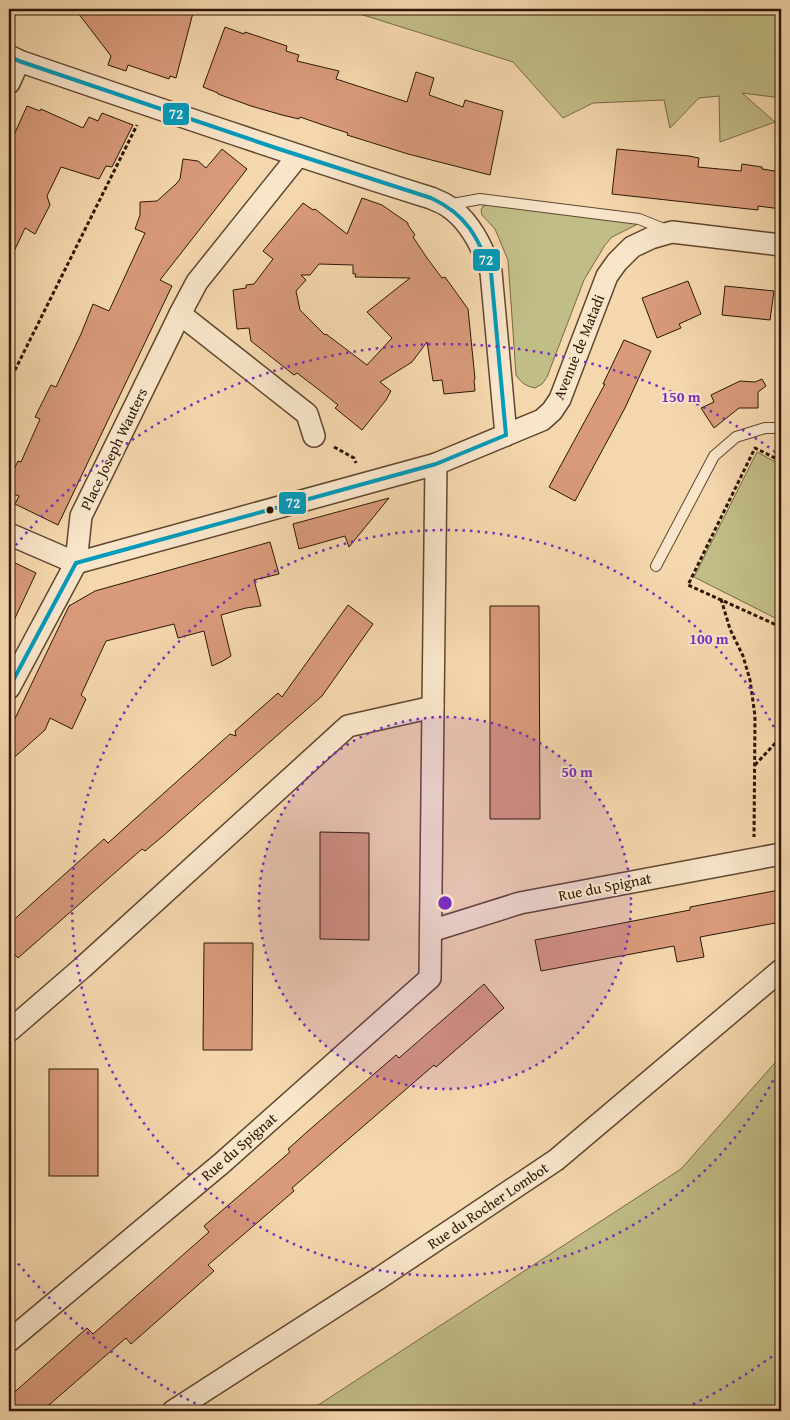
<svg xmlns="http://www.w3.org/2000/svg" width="790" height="1420" font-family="'Gentium Book Plus',serif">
<rect width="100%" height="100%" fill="#f5d7ad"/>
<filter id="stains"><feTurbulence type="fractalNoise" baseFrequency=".004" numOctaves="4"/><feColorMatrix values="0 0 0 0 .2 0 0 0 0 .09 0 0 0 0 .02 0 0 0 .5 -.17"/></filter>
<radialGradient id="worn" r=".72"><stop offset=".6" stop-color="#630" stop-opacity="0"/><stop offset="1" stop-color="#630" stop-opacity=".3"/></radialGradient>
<g fill="#c1bd86" stroke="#766a46">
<polygon points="344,9 781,9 781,98 742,93 775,122 720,142 719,96 699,98 670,128 664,100 593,103 563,118 513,62"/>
<path d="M487 205 637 222 636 225 612 237 605 245 584 280 547 377 542 384 535 388C526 386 521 383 516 375L508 260 495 229 482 215 481 210 483 206Z"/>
<polygon points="757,452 781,465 781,621 694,577"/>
<polygon points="781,1056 781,1411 309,1411 681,1169"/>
</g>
<g fill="#d89a7a" stroke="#2c1706" fill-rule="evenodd">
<polygon points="75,9 194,9 176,78 170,76 169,79 128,65 126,71 108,65 111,56"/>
<polygon points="225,27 244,34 245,32 287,46 286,51 299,55 297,61 339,71 336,79 407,102 416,72 434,78 429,95 463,107 465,100 503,111 490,175 408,154 347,135 348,133 323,125 300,117 299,119 282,115 251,106 218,94 218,93 203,87"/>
<polygon points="27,106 40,111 41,109 83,128 89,117 98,121 102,113 133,125 112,167 106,166 99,179 61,167 47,196 50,205 35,234 25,228 9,262 9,146"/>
<polygon points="222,149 247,169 160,280 172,286 58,525 15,504 19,496 9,492 9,480 18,461 21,462 40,419 35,417 51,385 56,387 81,334 93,304 109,311 145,233 135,229 140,215 140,202 157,201 176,184 180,179 183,159 198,161 206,168"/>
<polygon points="617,149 689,156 699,158 698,167 741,171 742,164 762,167 762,169 781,172 781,209 758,206 758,210 612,194"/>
<path d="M362 198 382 205 408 223V225L415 235 413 237 427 258 442 278 445 277 468 309 475 379 474 380 475 391 444 394 442 380 433 381 427 342 412 362 380 382 391 391 386 400 362 430 335 408 338 405 318 389 297 373 294 375 251 341 249 328 237 329 233 290 246 288V285L254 284 273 259 263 251 303 203 313 210 315 209 347 234ZM319 264 353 265V274H356L355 277 410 278 367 312 392 338 367 365 326 334 325 335 300 310 296 291 306 280 301 275H310Z"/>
<polygon points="688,281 701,314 679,324 681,328 657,338 642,298"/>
<polygon points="725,286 774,291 770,320 722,315"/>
<polygon points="624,340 651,351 625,408 575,501 549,487 605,384 603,384"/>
<polygon points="762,379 766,386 758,392 758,408 739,408 714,428 701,408 714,402 711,395 740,381 755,382"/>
<polygon points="389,498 349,547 345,536 299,549 293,524"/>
<polygon points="270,542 279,574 254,580 261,606 246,608 221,615 231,656 223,661 212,666 204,631 178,638 174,624 106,641 81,695 86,699 72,729 50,718 45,730 9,762 9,731 69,606 95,591"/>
<polygon points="9,560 36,573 9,631"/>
<polygon points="348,605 373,624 322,696 163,836 145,851 142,849 18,958 9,948 9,924 104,839 108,843 230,734 236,736 235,731 278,693 282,697"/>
<polygon points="490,606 539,606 540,819 490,819"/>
<polygon points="320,832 369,833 369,940 320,939"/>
<polygon points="779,890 781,902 781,922 700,937 704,957 677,962 674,946 541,971 535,940 690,910 690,907"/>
<polygon points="204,943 253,943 252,1050 203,1050"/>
<polygon points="484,984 504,1008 436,1067 434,1065 292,1188 294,1191 208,1265 214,1271 131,1344 126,1338 42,1411 9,1411 9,1397 87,1328 93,1334 209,1232 204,1226 290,1152 288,1149 308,1131 396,1055 399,1058"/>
<rect x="49" y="1069" width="49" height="107"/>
</g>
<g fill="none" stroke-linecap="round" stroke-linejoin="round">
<defs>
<g id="lane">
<polyline points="447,205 480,199 639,219 669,231"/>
<polyline points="656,566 714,456 736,437 765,428 781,428"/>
</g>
<g id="street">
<path d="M9 56 19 61C156 108 293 155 431 198 437 201 444 203 449 207 471 222 483 248 491 272L506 435"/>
<polyline points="9,83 19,61"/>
<polyline points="180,314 307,414 314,436"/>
<polyline points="9,534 76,563"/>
<polyline points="76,563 436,464 542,420 552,411 560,399 607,276 617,262 632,247 651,238 672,232 781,245"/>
<polyline points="9,688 76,563 81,516 180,314 197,282 298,156"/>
<polyline points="433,707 436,464"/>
<polyline points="431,931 520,903 781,854"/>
<polyline points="9,1031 82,968 348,726 433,707 430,978 222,1163 9,1341"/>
<polyline points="173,1411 378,1279 556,1160 781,970"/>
</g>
</defs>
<use href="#lane" stroke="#5e4730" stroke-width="12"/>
<use href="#street" stroke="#5e4730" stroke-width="24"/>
<g stroke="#2c1706" stroke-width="3" stroke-dasharray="4 2.5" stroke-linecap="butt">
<polyline points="9,382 137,125"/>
<polyline points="334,447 354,458 356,463"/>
<polyline points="781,461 755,448 688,585 781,627"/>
<polyline points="721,599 730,629 743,656 750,680 755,716 754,837"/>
<polyline points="755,765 781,737"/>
</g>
<use href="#lane" stroke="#f8e5ca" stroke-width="10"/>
<use href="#street" stroke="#f8e5ca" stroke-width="21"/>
<defs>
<g id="bus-1">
<path d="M9 56 19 61 276 148 431 198C466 214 478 237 491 272L506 435"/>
<polyline points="76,563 436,464 506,435"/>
<polyline points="9,688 76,563"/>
</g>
</defs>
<use href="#bus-1" stroke="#f8e5ca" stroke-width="8"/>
<use href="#bus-1" stroke="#049aba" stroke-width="4"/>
</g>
<circle cx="445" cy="903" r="186" fill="#7b2cbf" fill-opacity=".12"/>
<g fill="none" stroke="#7b2cbf" stroke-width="2.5" stroke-dasharray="2.5 5">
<circle cx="445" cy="903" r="186"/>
<path d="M780 1067A373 373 0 1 1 780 739"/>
<path d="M778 1352A559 559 0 0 1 681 1410M209 1410A559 559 0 0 1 11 1255M11 551A559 559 0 0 1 778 454"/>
</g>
<circle fill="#2c1706" stroke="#f8e5ca" stroke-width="2" cx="270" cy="510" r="4.5"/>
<g text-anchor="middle" stroke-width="4" stroke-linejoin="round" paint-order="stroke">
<g font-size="15" fill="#2c1706" stroke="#f8e5ca">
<text transform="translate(579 347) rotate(-68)" y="5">Avenue de Matadi</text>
<text transform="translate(114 449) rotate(-64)" y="5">Place Joseph Wauters</text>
<text transform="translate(605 887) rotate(-11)" y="5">Rue du Spignat</text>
<text transform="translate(239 1147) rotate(-41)" y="5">Rue du Spignat</text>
<text transform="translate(488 1206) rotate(-34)" y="5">Rue du Rocher Lombot</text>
</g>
</g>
<circle cx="445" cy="903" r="8" fill="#7b2cbf" stroke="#f8e5ca" stroke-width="2.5"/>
<g font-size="15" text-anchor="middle" font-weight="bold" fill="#7b2cbf" stroke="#f8e5ca" stroke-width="4" stroke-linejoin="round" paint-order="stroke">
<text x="681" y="402">150 m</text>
<text x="709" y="644">100 m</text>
<text x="577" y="777">50 m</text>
</g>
<g stroke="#f8e5ca" stroke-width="2">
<rect x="162" y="102" width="28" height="24" rx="5" fill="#049aba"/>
<rect x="472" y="248" width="29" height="24" rx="5" fill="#049aba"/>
<rect x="278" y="491" width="29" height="24" rx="5" fill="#049aba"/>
</g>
<g font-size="14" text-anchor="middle" font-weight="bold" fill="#fff">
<text x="176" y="119">72</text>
<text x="486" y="265">72</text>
<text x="293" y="508">72</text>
</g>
<rect width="790" height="1420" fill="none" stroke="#f5d7ad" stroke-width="30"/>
<rect x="10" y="10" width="770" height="1400" fill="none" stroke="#2c1706" stroke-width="2.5"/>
<rect x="15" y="15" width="760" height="1390" fill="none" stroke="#2c1706"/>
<rect width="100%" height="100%" filter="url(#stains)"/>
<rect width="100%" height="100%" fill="url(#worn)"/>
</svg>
